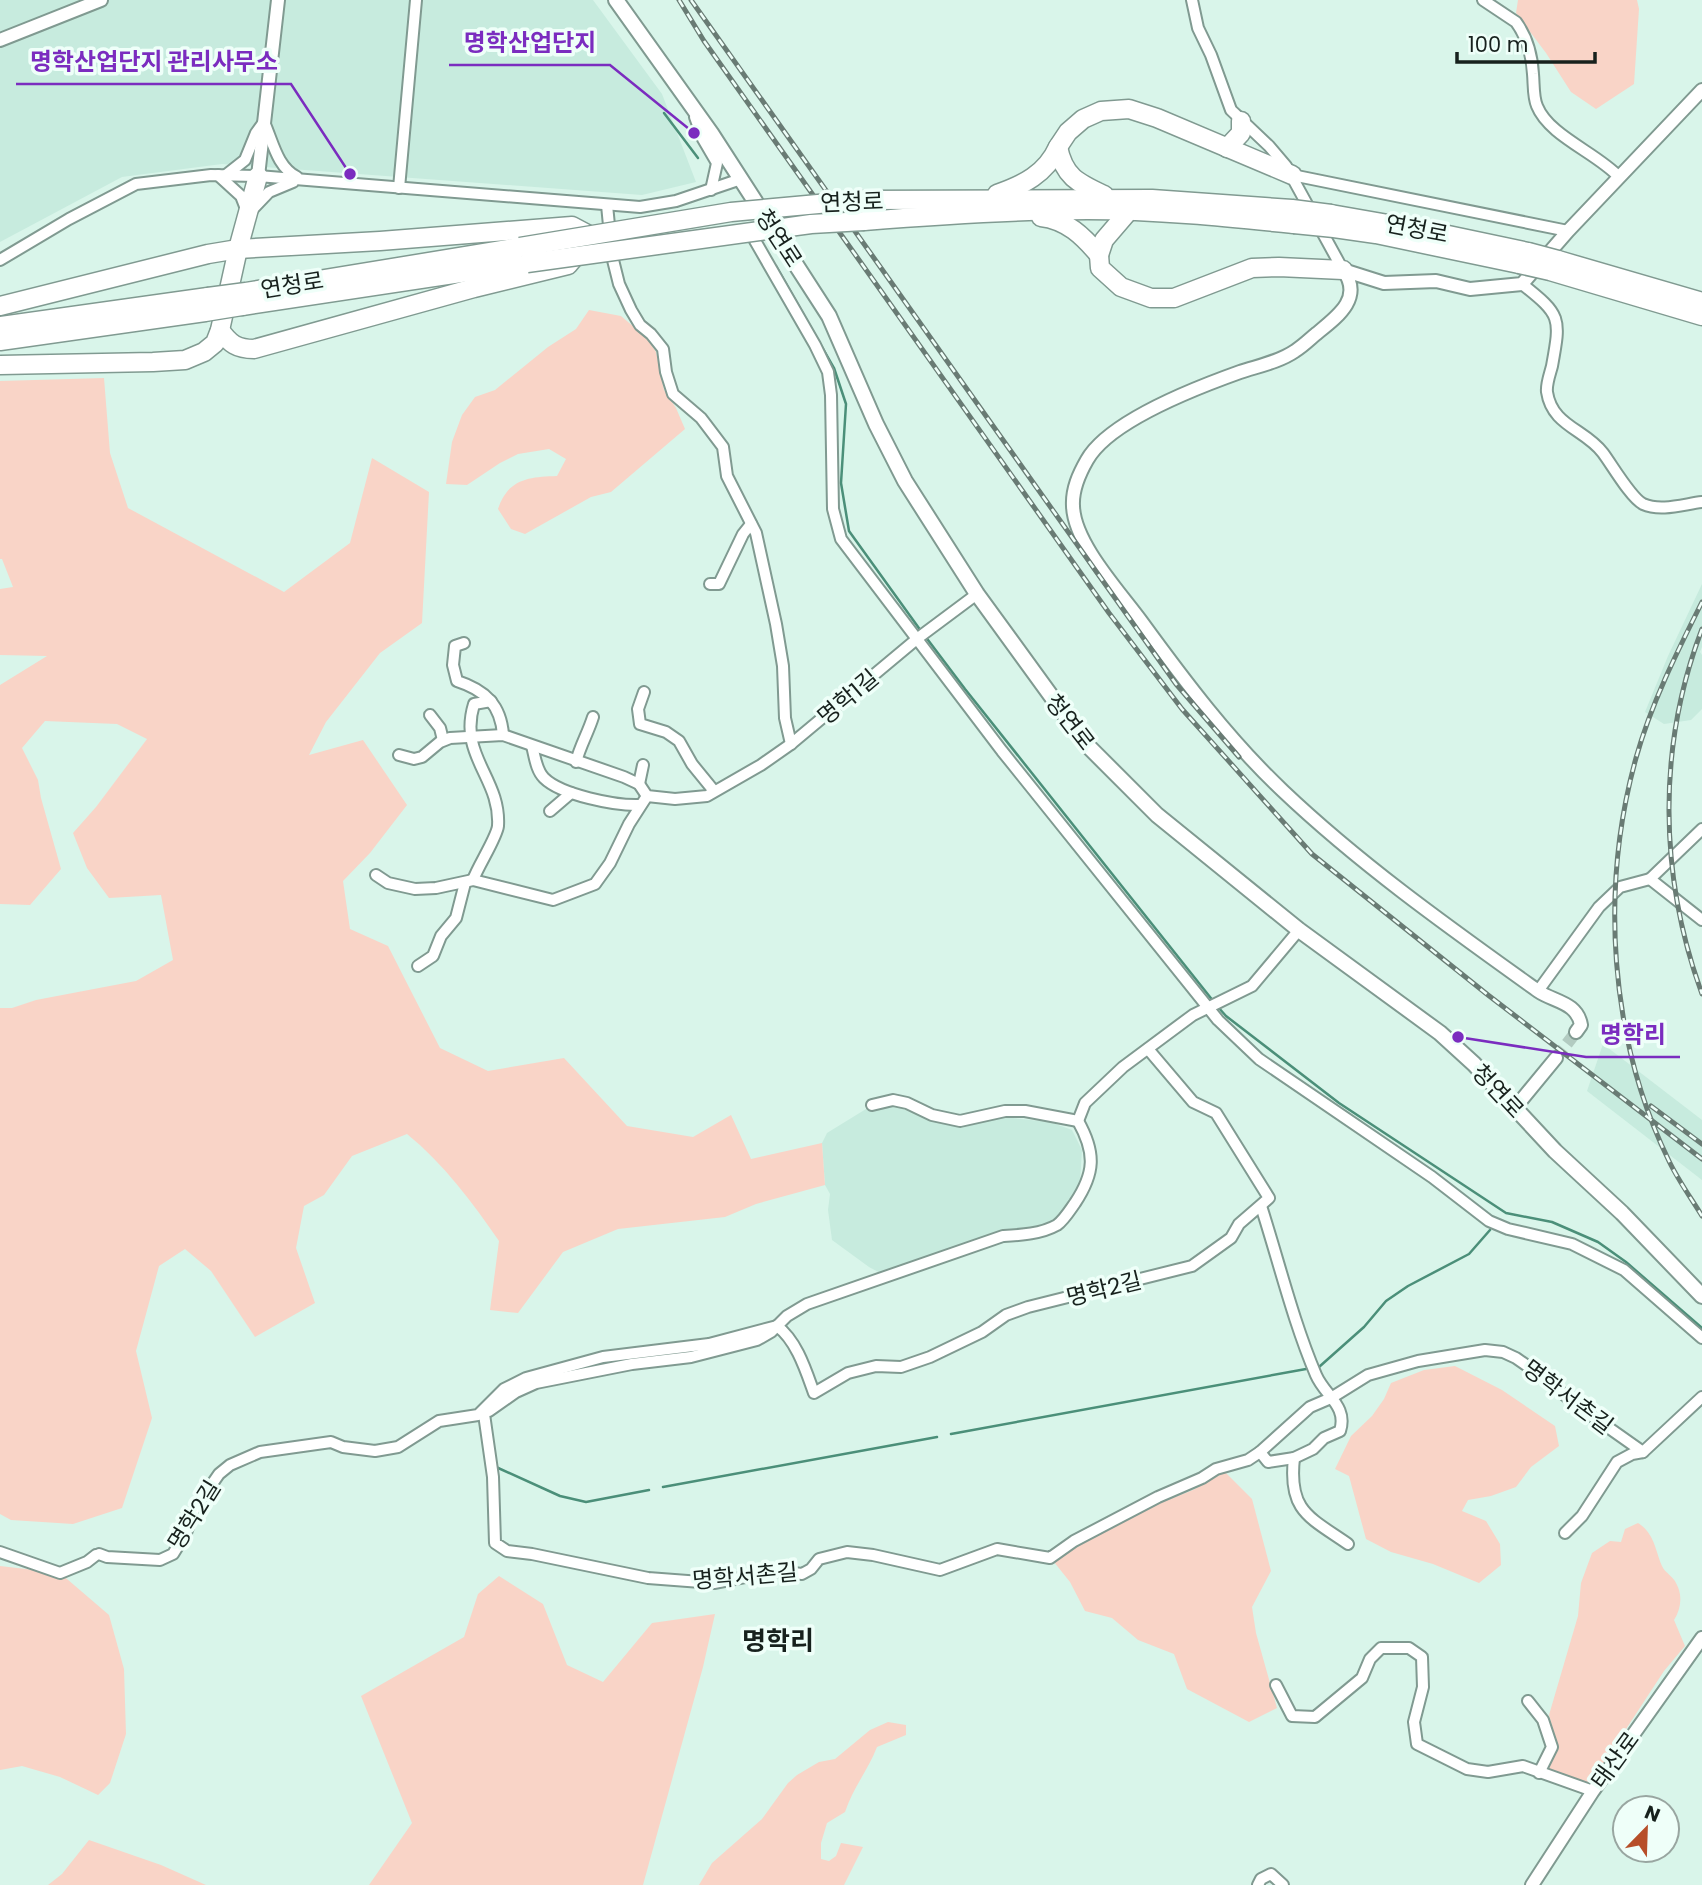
<svg xmlns="http://www.w3.org/2000/svg" width="1702" height="1885" font-family="Poppins,'Noto Sans KR',sans-serif">
<rect width="100%" height="100%" fill="#d9f5ea"/>
<g fill="#c7ebde">
<polygon points="0,0 593,0 662,94 696,182 642,195 222,164 122,177 0,242"/>
<polygon points="1702,584 1702,647 1700,652 1702,655 1702,709 1691,720 1664,724 1645,712 1668,656"/>
<polygon points="1603,1044 1702,1120 1702,1180 1587,1091"/>
<polygon points="890,1104 939,1123 961,1128 1003,1117 1050,1122 1072,1130 1082,1150 1080,1182 1061,1218 1044,1226 884,1275 869,1267 832,1240 828,1210 830,1194 825,1185 822,1143 827,1133 866,1109"/>
</g>
<g fill="#f9d4c7">
<polygon points="1518,0 1637,0 1639,9 1634,84 1596,109 1571,92 1546,53 1516,13"/>
<path d="M589 310 621 316 647 338 656 352 664 390 676 408 685 429 611 492 591 497 525 534 511 529 498 509C508 479 528 477 557 476L566 459 549 449 518 454 500 463 467 485 446 484 452 442 462 415 475 397 495 390 548 347 576 329Z"/>
<path d="M104 378 110 453 128 508 284 592 350 543 372 458 429 492 422 623 380 653 326 722 309 755 363 740 407 805 370 853 343 881 350 929 388 946 440 1048 488 1071 564 1058 627 1126 693 1137 731 1115 751 1159 822 1143 825 1185 756 1204 725 1217 618 1229 563 1252 518 1313 490 1310 499 1241C472 1202 444 1164 407 1134L352 1156 324 1195 304 1206 296 1248 315 1303 255 1337 211 1271 185 1249 159 1266 136 1351 152 1418 122 1508 73 1524 11 1520 0 1514V1008H12L36 1000 136 981 173 960 161 895 109 898 87 868 73 833 96 807 147 739 117 724 45 721 22 748 38 780 41 798 61 869 30 905 0 904V685L47 656 0 655V589L13 587 2 559H0V381Z"/>
<polygon points="1455,1366 1502,1390 1555,1426 1559,1446 1531,1467 1516,1487 1491,1496 1468,1500 1462,1511 1486,1521 1500,1544 1501,1565 1479,1583 1433,1564 1391,1552 1366,1539 1349,1476 1335,1469 1351,1436 1372,1416 1384,1399 1391,1383 1424,1370"/>
<polygon points="1225,1472 1252,1499 1271,1571 1252,1607 1256,1633 1277,1708 1249,1722 1187,1689 1174,1654 1138,1640 1112,1618 1085,1611 1070,1582 1054,1562 1070,1550 1155,1505 1193,1490"/>
<path d="M1638 1523C1654 1533 1655 1549 1662 1566 1665 1573 1673 1576 1676 1583 1683 1595 1681 1609 1674 1620L1685 1646 1664 1671 1590 1784 1543 1771 1557 1744 1549 1715 1578 1616 1581 1583 1592 1553 1610 1541 1621 1542 1625 1529Z"/>
<polygon points="0,1566 60,1573 109,1615 124,1669 126,1734 110,1783 98,1795 60,1777 22,1766 0,1770"/>
<polygon points="499,1576 543,1604 567,1665 603,1682 652,1623 715,1614 703,1667 643,1885 369,1885 412,1823 361,1696 464,1637 478,1594"/>
<path d="M888 1722 906 1725V1735L877 1747C868 1770 853 1788 845 1812L827 1823 821 1843V1859L829 1861 836 1856 841 1843 863 1847 844 1885H699L712 1863 762 1819 788 1783 797 1775 819 1762 835 1759 870 1730Z"/>
<polygon points="89,1840 161,1865 206,1885 48,1885 62,1874"/>
</g>
<g fill="none" stroke-linecap="round" stroke-linejoin="round">
<g stroke="#4b8f79" stroke-width="2.5">
<polyline points="664,113 698,158"/>
<polyline points="776,266 834,368 846,404 841,483 849,531 921,631"/>
<polyline points="925,636 965,689 1214,1002"/>
<polyline points="1218,1007 1226,1016 1339,1103 1506,1213 1552,1222 1598,1242 1626,1262 1702,1328"/>
<polyline points="1319,1367 1364,1327 1386,1301 1408,1286 1469,1254 1490,1230"/>
<polyline points="951,1434 1306,1369"/>
<polyline points="496,1467 560,1496 586,1502 649,1490"/>
<polyline points="663,1487 937,1437"/>
</g>
<polyline stroke="#b2cbc1" stroke-width="12" stroke-dasharray="12 6" stroke-linecap="butt" points="1556,1058 1576,1032"/>
<defs>
<g id="minor">
<polyline points="1192,0 1198,28 1211,55 1231,110 1269,146 1286,166 1343,270"/>
<path d="M1483 0 1516 22C1527 37 1532 56 1533 74 1534 84 1533 97 1537 106 1549 136 1597 153 1619 177"/>
<polyline points="695,117 703,139 717,163 711,190"/>
<polyline points="218,175 241,196 248,214 269,192 293,182"/>
<path d="M226 175 245 160 256 133 264 122C273 142 277 167 297 177"/>
<polyline points="1292,175 1568,231"/>
<polyline points="399,188 416,0"/>
<polyline points="607,205 612,256 619,284 631,310 640,325 651,334 663,349 666,372 673,394 701,418 723,447 727,476 756,533 776,624 783,666 785,718 791,744"/>
<polyline points="750,232 815,345 828,372 831,395 833,509 841,539 1002,751 1218,1020 1259,1059 1432,1177 1489,1221 1508,1229 1572,1244 1624,1270 1702,1338"/>
<polyline points="0,260 69,219 136,184 211,175 258,176 640,207 676,201 741,179"/>
<path d="M1522 284C1561 315 1561 317 1552 366 1550 374 1546 384 1547 392 1552 426 1585 429 1603 453 1612 465 1631 498 1643 504 1661 512 1684 504 1702 502"/>
<polyline points="710,584 719,584 743,534 751,524"/>
<path d="M464 643 455 646 453 665 457 681C485 690 501 705 503 735"/>
<polyline points="644,692 638,709 640,724 666,732 679,741 692,764 714,791"/>
<polyline points="430,715 440,728 443,740"/>
<path d="M532 746C535 757 536 770 544 778 561 795 616 806 640 805"/>
<polyline points="399,755 414,759 422,757 440,742 450,738 503,735 624,777 639,784 647,796 675,799 707,796 761,765 791,744 918,638 977,594"/>
<path d="M576 762C580 746 588 733 593 717"/>
<polyline points="639,784 643,765"/>
<polyline points="550,811 571,793"/>
<polyline points="1702,829 1650,879 1702,920"/>
<polyline points="376,875 388,883 415,889 436,888 473,880 553,900 595,884 610,863 629,824 647,796"/>
<path d="M473 880C478 866 497 837 498 826 501 778 458 756 474 704L491 701"/>
<polyline points="418,966 433,956 441,936 456,918 465,883"/>
<polyline points="1538,991 1599,907 1620,887 1650,879"/>
<polyline points="872,1105 893,1100 907,1103 932,1115 960,1121 1005,1111 1025,1111 1078,1121 1085,1103 1123,1067 1193,1015 1252,986 1299,930"/>
<path d="M777 1326C797 1341 806 1371 814 1393L848 1373 876 1366 901 1367 930 1357 982 1332 1006 1315 1028 1307 1192 1266 1231 1238 1239 1224 1269 1198 1216 1113 1193 1102 1148 1049"/>
<path d="M489 1411 516 1392 536 1383 632 1364 691 1357 757 1340 771 1332 787 1316 807 1304 1003 1236C1021 1235 1041 1234 1057 1225 1064 1220 1070 1210 1075 1203 1095 1173 1096 1153 1078 1121"/>
<polyline points="484,1414 493,1477 495,1543 507,1551 532,1554 648,1578 714,1583 777,1571 802,1574 811,1569 819,1559 847,1552 873,1555 940,1570 997,1549 1050,1558 1074,1541 1158,1497 1202,1478 1216,1469 1248,1460 1260,1452 1310,1407 1331,1398 1368,1375 1418,1361 1485,1350 1503,1352 1516,1358 1546,1379 1575,1404 1643,1452 1702,1397"/>
<path d="M1260 1452 1268 1462 1294 1458 1313 1449 1324 1438 1340 1431C1348 1406 1325 1396 1316 1375 1293 1321 1279 1262 1261 1206"/>
<path d="M1294 1458C1288 1511 1309 1517 1348 1544"/>
<polyline points="1565,1533 1582,1516 1617,1462 1632,1454 1643,1452"/>
<polyline points="0,1552 60,1573 87,1562 96,1555"/>
<polyline points="99,1554 107,1557 160,1560 173,1554 186,1533 194,1510 219,1474 230,1465 260,1452 331,1442 343,1447 375,1451 398,1447 439,1421 478,1415 504,1389 526,1378 603,1357 709,1344 777,1326"/>
<polyline points="1276,1685 1292,1716 1315,1717 1362,1678 1370,1659 1381,1648 1409,1648 1422,1657 1423,1687 1414,1722 1417,1744 1467,1769 1488,1772 1523,1766 1593,1791"/>
<polyline points="1528,1701 1543,1720 1552,1747 1539,1773"/>
<polyline points="1258,1885 1261,1879 1271,1874 1283,1885"/>
</g>
<g id="tertiary">
<polyline points="0,40 101,0"/>
<polyline points="258,176 278,0"/>
<path d="M1576 1032 1581 1025C1577 1002 1554 1002 1538 991 1450 928 1361 865 1283 791 1229 740 1184 680 1141 621 1119 591 1074 543 1073 506 1072 489 1079 474 1087 460 1109 421 1198 387 1240 372 1258 366 1279 362 1295 351 1303 346 1309 340 1316 334 1337 317 1364 298 1343 270L1384 283 1436 281 1470 289 1522 284 1568 231 1702 90"/>
<polyline points="1514,1109 1556,1058"/>
<polyline points="1532,1885 1593,1791 1702,1638"/>
</g>
<polyline id="secondary" points="616,0 711,133 829,316 876,424 905,481 977,594 1086,744 1157,815 1299,930 1440,1033 1474,1064 1555,1151 1622,1213 1702,1296"/>
<g id="trunk">
<polyline points="1058,147 1068,132 1083,119 1101,111 1129,109 1157,118 1292,175"/>
<polyline points="1227,148 1241,133 1241,121"/>
<path d="M997 194C1023 185 1046 174 1058 147 1064 177 1078 183 1104 195"/>
<polyline points="862,200 1152,199 1292,209"/>
<polyline points="1331,214 1434,232 1528,252"/>
<path d="M1041 217C1067 220 1083 236 1099 255L1104 240 1128 212"/>
<path d="M864 221C938 215 1012 210 1087 210 1156 210 1225 217 1294 224"/>
<polyline points="1334,228 1376,234 1519,264"/>
<polyline points="1099,255 1100,268 1121,287 1151,298 1174,298 1252,268 1279,267 1343,270"/>
<polyline points="1558,260 1702,302"/>
<polyline points="1550,271 1702,316"/>
<polyline points="246,292 520,247"/>
<polyline points="0,306 208,254 238,249 380,241 572,226 589,235"/>
<polyline points="242,306 527,263"/>
<polyline points="0,326 208,297"/>
<path d="M220 330C230 344 237 349 254 349L474 288 568 265 573 259"/>
<polyline points="0,341 205,312"/>
<polyline points="0,365 153,362 185,360 204,352 215,343 220,330 238,249 258,176"/>
</g>
</defs>
<use href="#minor" stroke="#809a91" stroke-width="14"/>
<use href="#tertiary" stroke="#809a91" stroke-width="16"/>
<use href="#secondary" stroke="#809a91" stroke-width="18"/>
<use href="#trunk" stroke="#809a91" stroke-width="21"/>
<use href="#minor" stroke="#fff" stroke-width="10"/>
<use href="#tertiary" stroke="#fff" stroke-width="12"/>
<use href="#secondary" stroke="#fff" stroke-width="14"/>
<use href="#trunk" stroke="#fff" stroke-width="18"/>
<defs>
<g id="rail">
<polyline points="679,0 704,41 1109,613 1182,709 1312,854 1488,995 1702,1159"/>
<polyline points="691,0 1176,684 1239,757"/>
<path d="M1702 602C1677 652 1651 704 1636 758 1600 888 1609 1038 1669 1161 1678 1180 1691 1198 1702 1216"/>
<path d="M1702 629C1657 747 1659 876 1702 994"/>
<polyline points="1651,1106 1702,1144"/>
</g>
</defs>
<use href="#rail" stroke="#697b74" stroke-width="5"/>
<use href="#rail" stroke="#effff9" stroke-width="2.5" stroke-dasharray="8" stroke-linecap="butt"/>
<defs>
<g id="trunk-bridge">
<polyline points="1292,209 1331,214"/>
<polyline points="1294,224 1334,228"/>
<polyline points="520,247 731,212 862,200"/>
<polyline points="1528,252 1558,260"/>
<polyline points="527,263 811,224 864,221"/>
<polyline points="1519,264 1550,271"/>
<polyline points="208,297 246,292"/>
<polyline points="205,312 242,306"/>
</g>
</defs>
<use href="#trunk-bridge" stroke="#809a91" stroke-width="21" stroke-linecap="butt"/>
<use href="#trunk-bridge" stroke="#fff" stroke-width="18"/>
</g>
<g text-anchor="middle" stroke-width="7" stroke-linejoin="round" paint-order="stroke">
<g font-size="23" fill="#17211d" stroke="#effff9">
<text transform="translate(852 202) rotate(-2)" y="8">연청로</text>
<text transform="translate(1417 229) rotate(11)" y="8">연청로</text>
<text transform="translate(779 238) rotate(57)" y="8">청연로</text>
<text transform="translate(292 285) rotate(-9)" y="8">연청로</text>
<text transform="translate(848 697) rotate(-40)" y="8">명학1길</text>
<text transform="translate(1070 722) rotate(52)" y="8">청연로</text>
<text transform="translate(1498 1091) rotate(47)" y="8">청연로</text>
<text transform="translate(1104 1289) rotate(-14)" y="8">명학2길</text>
<text transform="translate(1568 1397) rotate(37)" y="8">명학서촌길</text>
<text transform="translate(194 1515) rotate(-58)" y="8">명학2길</text>
<text transform="translate(745 1576) rotate(-5)" y="8">명학서촌길</text>
<text transform="translate(1615 1760) rotate(-54)" y="8">태산로</text>
</g>
<g font-size="26" font-weight="bold" fill="#17211d" stroke="#effff9">
<text x="778" y="1650">명학리</text>
</g>
</g>
<path fill="none" stroke="#7b2cbf" stroke-width="2.5" d="M694 133L610 65H449M350 174L291 84H16M1458 1037L1586 1057H1680"/>
<g fill="#7b2cbf" stroke="#effff9" stroke-width="2.5">
<circle cx="694" cy="133" r="7"/>
<circle cx="350" cy="174" r="7"/>
<circle cx="1458" cy="1037" r="7"/>
</g>
<g font-size="24" text-anchor="middle" font-weight="bold" fill="#7b2cbf" stroke="#effff9" stroke-width="7" stroke-linejoin="round" paint-order="stroke">
<text x="530" y="51">명학산업단지</text>
<text x="154" y="70">명학산업단지 관리사무소</text>
<text x="1633" y="1043">명학리</text>
</g>
<g transform="translate(1646 1829) rotate(23)"><circle r="33" fill="#effff9" stroke="#99a6a1" stroke-width="2"/>
<path d="M0-5L12 26L0 18L-12 26Z" fill="#b74f29"/>
<text y="-10" font-size="19" font-weight="bold" text-anchor="middle" fill="#17211d">N</text>
</g>
<path d="M1457 52v10h138v-10" fill="none" stroke="#17211d" stroke-width="3.5"/>
<text x="1468" y="52" font-size="21" fill="#17211d" stroke="#effff9" stroke-width="5" paint-order="stroke">100 m</text>
</svg>
